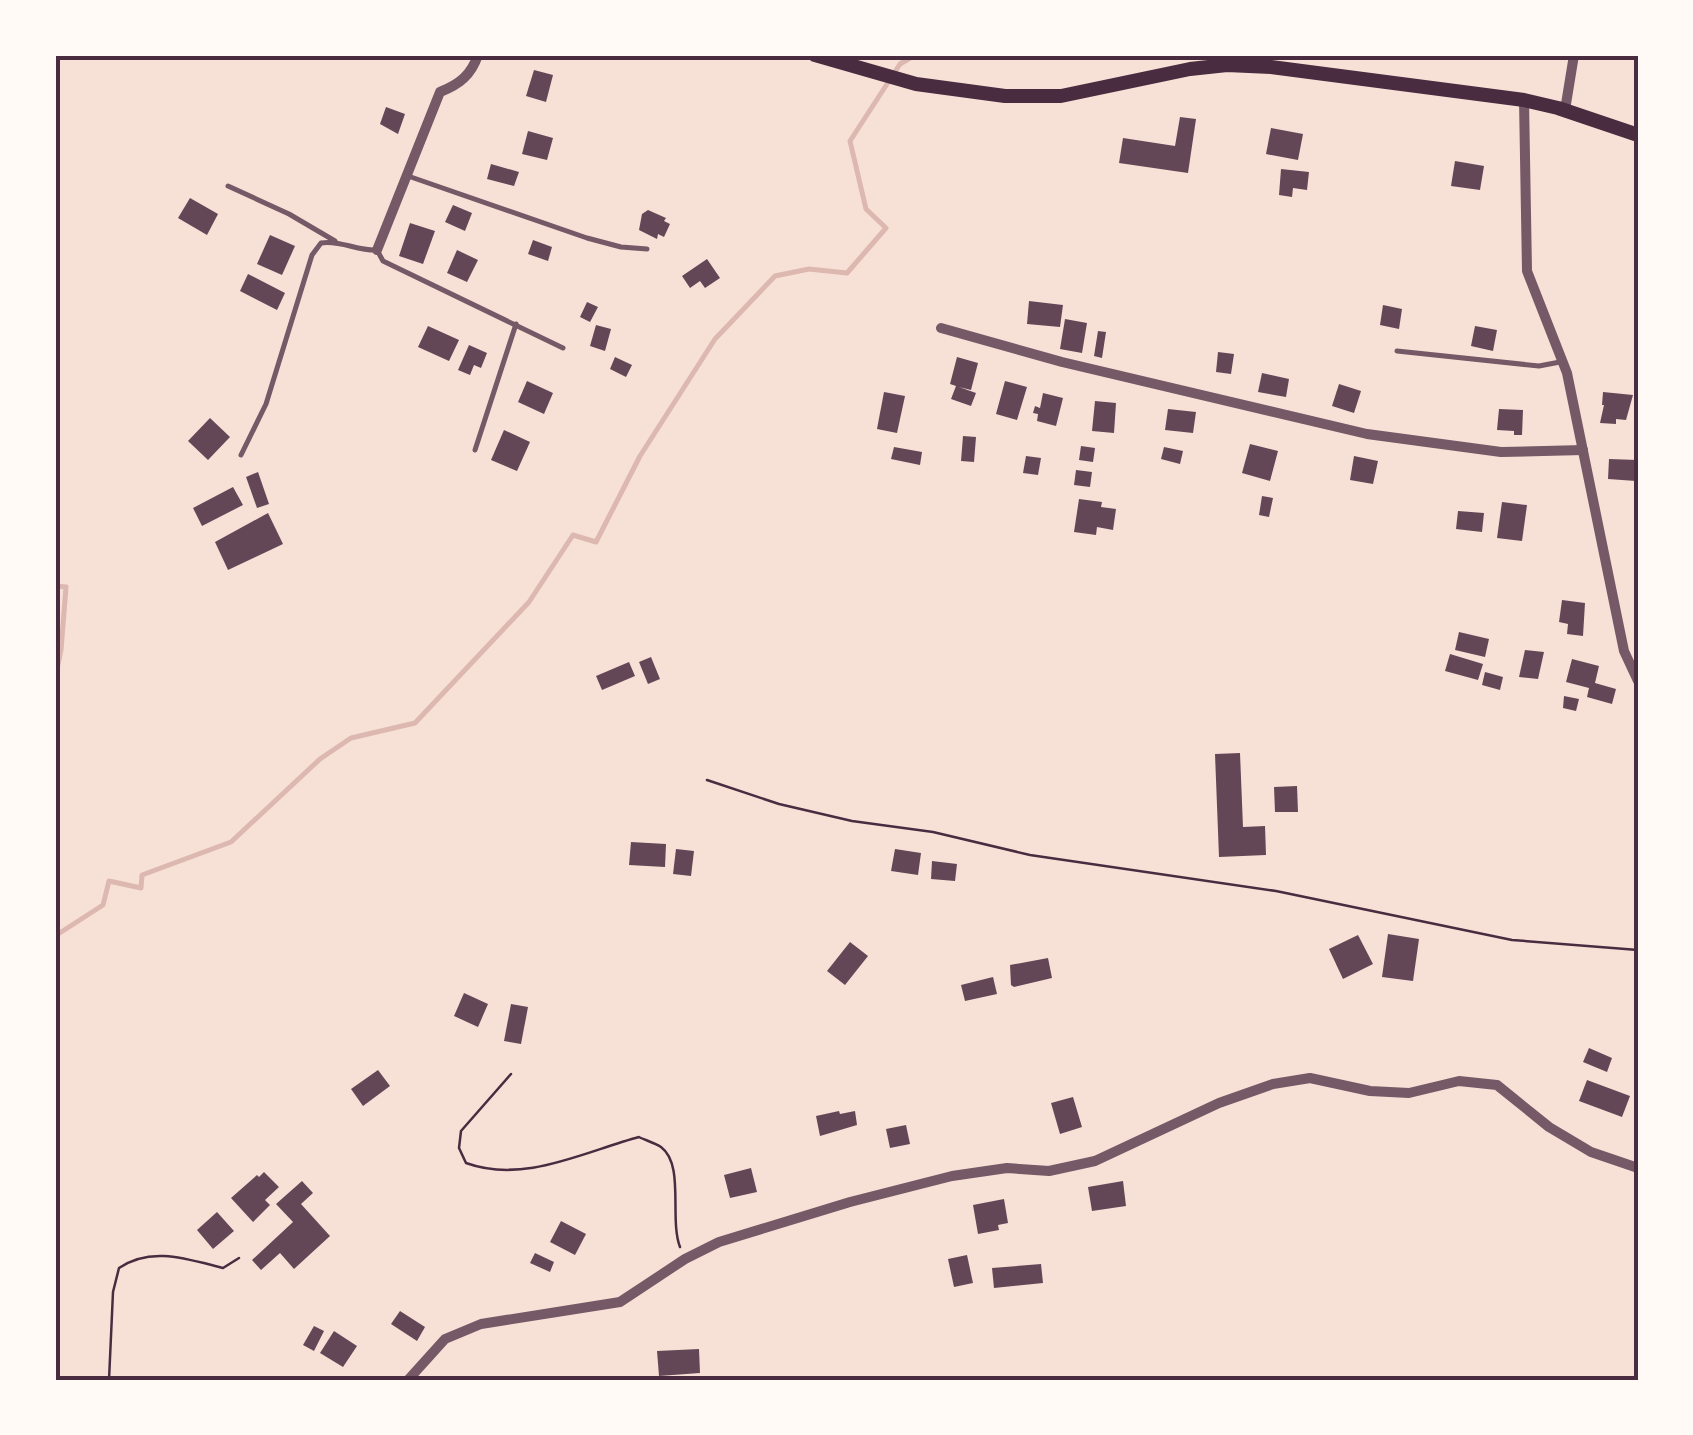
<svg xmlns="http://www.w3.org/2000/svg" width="1693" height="1435" font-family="'Noto Serif',serif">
<rect width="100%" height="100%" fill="#f7e1d7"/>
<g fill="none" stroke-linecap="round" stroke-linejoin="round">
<g stroke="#dcb8b0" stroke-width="5">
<polyline points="55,586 66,587 61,650 55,679"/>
<polyline points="55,936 103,905 109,881 141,888 142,875 231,842 320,759 351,738 415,723 529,602 573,535 596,542 640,456 715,339 775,276 809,269 847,273 886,228 866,209 850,141 900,64 915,55"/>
</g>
</g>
<g fill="#644757">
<polygon points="534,70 553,75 546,102 526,96"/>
<polygon points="386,107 405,114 398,134 380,124"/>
<polygon points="1180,117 1196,119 1188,173 1119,163 1123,138 1175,146"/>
<polygon points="1271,128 1303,134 1298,160 1266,154"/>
<polygon points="528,131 553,138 547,160 522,154"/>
<polygon points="1455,161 1484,166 1480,190 1451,186"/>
<polygon points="491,164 519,172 514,186 487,179"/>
<polygon points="1281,169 1309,172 1307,190 1293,188 1292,197 1279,195"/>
<polygon points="190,198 218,214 207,235 178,218"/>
<polygon points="453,205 472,213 465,231 445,222"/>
<polygon points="648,210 666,218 664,221 670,224 664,237 658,234 657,239 639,230 642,214"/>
<polygon points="410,223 435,231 423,264 399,256"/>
<polygon points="270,235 295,246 282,275 257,264"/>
<polygon points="533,240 552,247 548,261 528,254"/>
<polygon points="457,250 478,260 467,282 447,273"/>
<polygon points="707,259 720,278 705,288 700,281 690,288 682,276"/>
<polygon points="248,274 285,293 277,310 240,291"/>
<polygon points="1029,301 1063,305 1060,327 1027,324"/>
<polygon points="587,302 598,307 590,322 580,317"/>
<polygon points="1383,305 1402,309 1399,329 1380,325"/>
<polygon points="1065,319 1087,323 1082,353 1060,349"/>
<polygon points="596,325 611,329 605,351 590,346"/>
<polygon points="428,326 459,340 449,361 418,347"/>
<polygon points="1475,326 1497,330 1493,351 1471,346"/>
<polygon points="1098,331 1106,332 1102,358 1094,356"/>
<polygon points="469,345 487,353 481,368 474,365 470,375 458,370"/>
<polygon points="1218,352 1234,354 1231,374 1216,372"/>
<polygon points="615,357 632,365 626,377 610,369"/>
<polygon points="957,357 978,363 971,390 959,387 976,393 971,406 951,399 956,386 950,384"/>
<polygon points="1262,373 1289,379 1286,397 1258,392"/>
<polygon points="527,381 553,393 544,414 518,402"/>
<polygon points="1005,381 1027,387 1017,420 996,414"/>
<polygon points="1339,384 1361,391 1354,413 1332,406"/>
<polygon points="884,392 905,396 897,433 877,429"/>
<polygon points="1603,392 1633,395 1626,420 1616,419 1616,424 1600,423 1604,405 1602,405"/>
<polygon points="1043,393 1063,398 1056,426 1037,421 1038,414 1033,413 1035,406 1040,408"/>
<polygon points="1095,401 1116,403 1114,433 1092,431"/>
<polygon points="1168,409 1196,412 1193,433 1165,430"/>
<polygon points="1499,409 1523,410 1522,435 1514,435 1514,431 1497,430"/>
<polygon points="210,418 230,437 208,460 188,441"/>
<polygon points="504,430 530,442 517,471 491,460"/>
<polygon points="963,436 976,437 974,462 961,461"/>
<polygon points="1250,444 1278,451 1270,481 1242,473"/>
<polygon points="1081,446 1095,448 1093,462 1079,460"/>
<polygon points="894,447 922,452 920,465 891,459"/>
<polygon points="1164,447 1183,451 1180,464 1161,459"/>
<polygon points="1026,456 1041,458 1038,475 1023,473"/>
<polygon points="1354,456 1378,461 1373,484 1350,480"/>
<polygon points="1609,459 1638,460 1636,481 1608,479"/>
<polygon points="1076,470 1092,472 1090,487 1074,485"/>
<polygon points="258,472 269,504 257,508 246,477"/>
<polygon points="233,487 243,505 202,526 193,508"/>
<polygon points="1262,496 1273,498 1269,517 1259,515"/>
<polygon points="1079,499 1102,502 1101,507 1116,509 1113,530 1097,527 1096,535 1074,532"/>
<polygon points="1502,502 1527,505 1522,541 1497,538"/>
<polygon points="1458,511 1484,513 1482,532 1456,529"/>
<polygon points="268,513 283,544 228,570 215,542"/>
<polygon points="1562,600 1585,603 1583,636 1567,634 1568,624 1559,622"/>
<polygon points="1459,632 1489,639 1485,657 1455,650"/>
<polygon points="1525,650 1544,652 1538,679 1519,677"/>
<polygon points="1450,654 1483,664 1478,680 1445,671"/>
<polygon points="651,657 660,679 648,684 639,662"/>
<polygon points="1572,659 1599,666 1595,683 1616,689 1612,704 1587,697 1589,688 1566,682"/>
<polygon points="629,662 635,676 602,690 596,676"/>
<polygon points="1485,672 1503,677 1500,690 1482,685"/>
<polygon points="1564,696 1579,699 1576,711 1563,708"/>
<polygon points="1240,753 1243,827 1265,826 1266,855 1219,857 1215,754"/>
<polygon points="1297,786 1298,812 1275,812 1274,787"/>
<polygon points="631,842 666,844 665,867 629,865"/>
<polygon points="676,849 694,851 691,876 673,874"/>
<polygon points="895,849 921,853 918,875 891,871"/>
<polygon points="932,861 957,864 955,881 931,879"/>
<polygon points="1388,934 1419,939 1413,981 1382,977"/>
<polygon points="1358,935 1373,964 1343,979 1329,949"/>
<polygon points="850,942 868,956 845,985 827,971"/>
<polygon points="1048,958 1052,978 1014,987 1011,985 1010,965"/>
<polygon points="993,977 997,994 965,1001 961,985"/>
<polygon points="464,993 488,1004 478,1027 454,1016"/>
<polygon points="511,1004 528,1007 521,1044 504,1041"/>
<polygon points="1589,1048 1612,1058 1607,1072 1583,1062"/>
<polygon points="378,1070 390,1086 363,1106 351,1089"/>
<polygon points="1587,1080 1630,1096 1622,1117 1579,1101"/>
<polygon points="1073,1097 1082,1127 1060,1134 1051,1103"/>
<polygon points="839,1111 840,1114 855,1111 857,1125 820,1136 816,1116"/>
<polygon points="906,1125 910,1144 890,1148 886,1129"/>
<polygon points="751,1168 757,1192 730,1198 724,1175"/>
<polygon points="264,1172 279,1187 265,1200 270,1205 253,1222 231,1198 257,1175 259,1177"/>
<polygon points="302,1181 313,1193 301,1204 330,1236 294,1269 280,1253 261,1270 252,1260 293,1222 276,1204"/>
<polygon points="1123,1181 1126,1206 1092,1211 1088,1187"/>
<polygon points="1004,1199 1008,1223 998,1225 999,1230 978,1234 973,1205"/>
<polygon points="217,1212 234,1231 213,1249 197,1230"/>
<polygon points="561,1221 586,1234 575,1255 550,1242"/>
<polygon points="535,1253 554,1262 550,1272 530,1263"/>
<polygon points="967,1255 973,1283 954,1287 948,1259"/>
<polygon points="1041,1264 1043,1283 994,1288 992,1268"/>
<polygon points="400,1311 425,1327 417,1341 391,1324"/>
<polygon points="314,1326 324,1331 314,1351 303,1345"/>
<polygon points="334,1331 357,1346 343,1367 320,1353"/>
<polygon points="699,1349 700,1373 659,1376 657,1351"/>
</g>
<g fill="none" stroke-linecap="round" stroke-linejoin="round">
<g stroke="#4a2c40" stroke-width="2.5">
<polyline points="707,780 779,804 852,821 933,832 1030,855 1276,891 1512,940 1638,950"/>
<path d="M511 1074 461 1131 459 1148 466 1163C524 1184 583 1152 639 1137 645 1140 655 1143 661 1147 685 1165 669 1218 680 1247"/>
<path d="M109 1380 113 1292 119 1268C151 1246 187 1259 223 1268L239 1258"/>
</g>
<g stroke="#755966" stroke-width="5">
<polyline points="408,176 587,238 621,247 647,249"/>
<polyline points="228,186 289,214 335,241"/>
<polyline points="1397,351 1539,366 1560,362"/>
<polyline points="475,450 516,324"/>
<path d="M241 455 266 404 312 255 321 243C341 240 357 251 377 250L383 261 563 348"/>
</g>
<g stroke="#755966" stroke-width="10">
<polyline points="1524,100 1527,271 1567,373 1624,651 1638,681"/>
<polyline points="1565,110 1574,55"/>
<path d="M377 250 440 92C460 84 471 75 478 55"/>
<polyline points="941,328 1062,362 1367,434 1501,452 1583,450"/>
<polyline points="408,1380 445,1339 481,1324 620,1302 685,1259 719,1242 850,1202 952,1176 1007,1168 1049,1171 1095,1161 1219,1103 1273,1084 1310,1078 1370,1091 1409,1093 1459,1081 1497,1085 1549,1127 1591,1152 1638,1168"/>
</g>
<polyline stroke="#4a2c40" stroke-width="14" points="815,55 916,84 1005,96 1061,96 1190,69 1227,65 1271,67 1524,100 1558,108 1638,135"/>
</g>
<rect width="1693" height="1435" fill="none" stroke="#fffaf5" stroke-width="115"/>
<rect x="58" y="58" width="1578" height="1320" fill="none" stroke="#4a2c40" stroke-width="4"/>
</svg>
